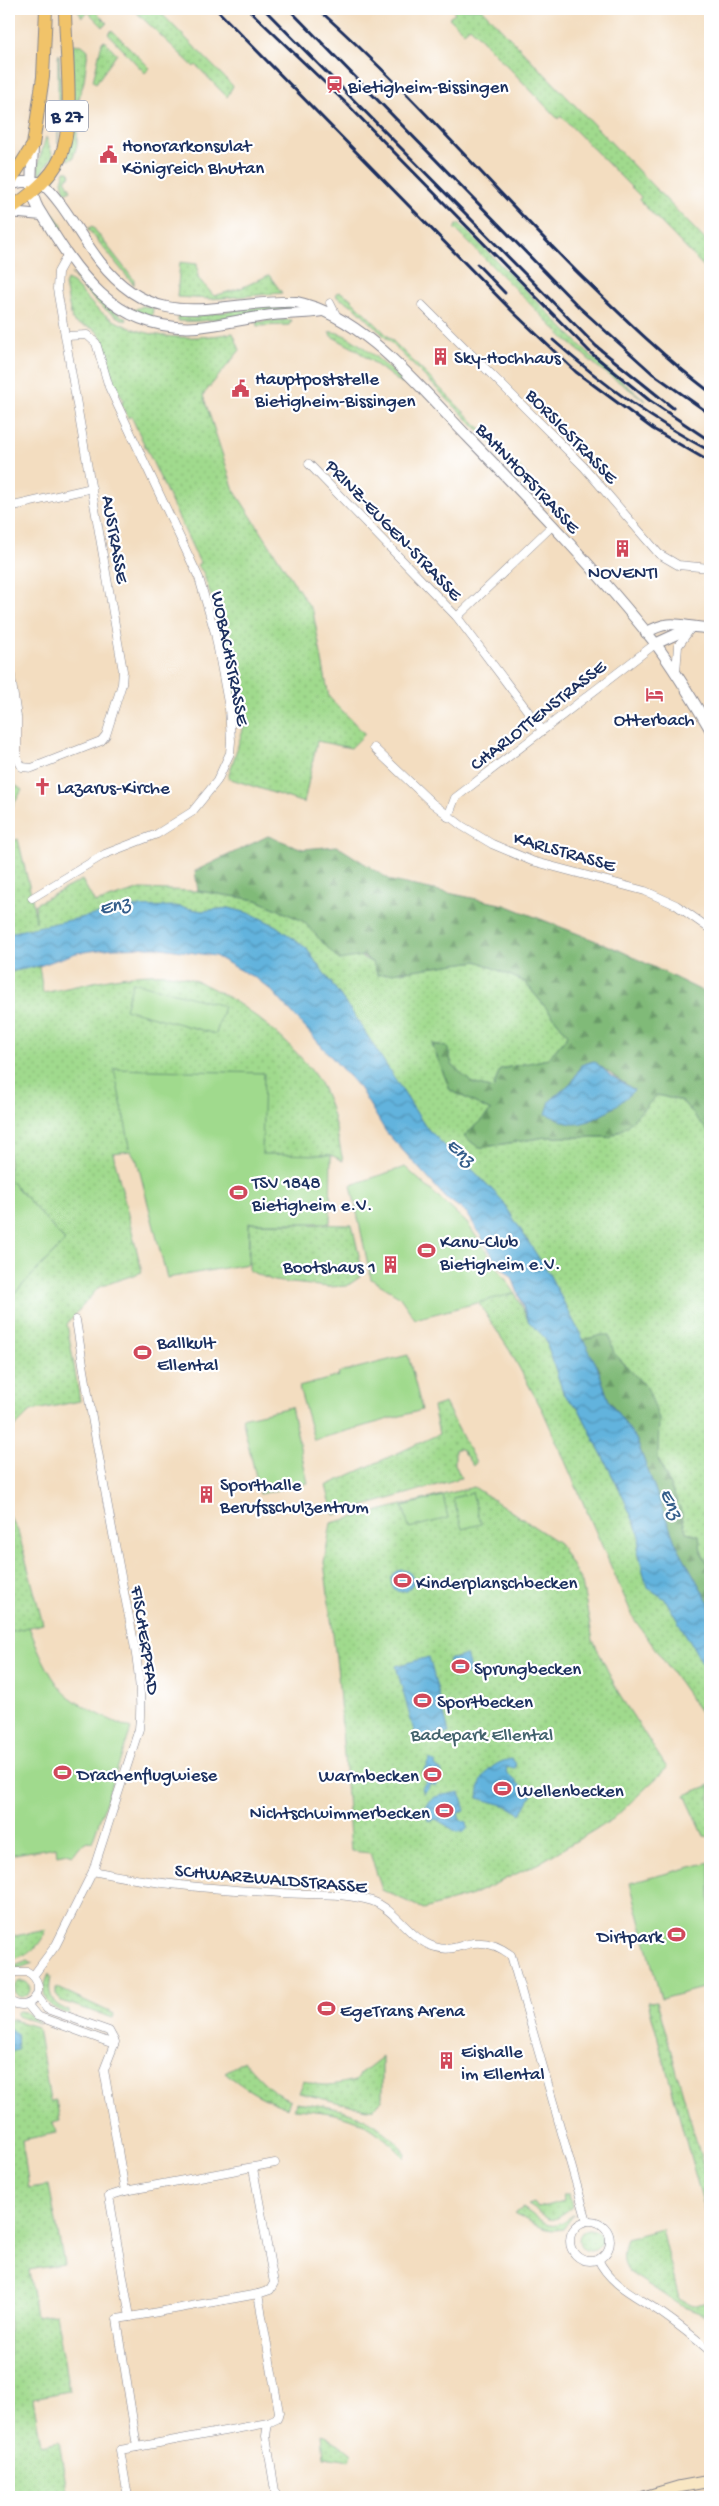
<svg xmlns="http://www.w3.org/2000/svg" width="719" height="2506" font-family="'Gochi Hand',sans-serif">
<defs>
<pattern id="grass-dots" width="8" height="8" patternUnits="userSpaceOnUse" patternTransform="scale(1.25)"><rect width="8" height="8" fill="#a0da8d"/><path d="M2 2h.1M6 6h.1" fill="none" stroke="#89bb7c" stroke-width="1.8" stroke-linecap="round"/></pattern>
<pattern id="forest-firs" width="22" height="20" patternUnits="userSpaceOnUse" patternTransform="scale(1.25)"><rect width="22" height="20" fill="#80ba78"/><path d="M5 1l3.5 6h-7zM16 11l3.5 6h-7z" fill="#689866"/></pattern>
<pattern id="water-waves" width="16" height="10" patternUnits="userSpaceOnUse" patternTransform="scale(1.25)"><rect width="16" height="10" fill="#62b3dd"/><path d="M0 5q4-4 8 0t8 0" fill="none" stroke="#5092b6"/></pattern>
</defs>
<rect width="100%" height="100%" fill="#fff"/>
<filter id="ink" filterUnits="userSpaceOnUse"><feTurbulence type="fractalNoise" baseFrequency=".02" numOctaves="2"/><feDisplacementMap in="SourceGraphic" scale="10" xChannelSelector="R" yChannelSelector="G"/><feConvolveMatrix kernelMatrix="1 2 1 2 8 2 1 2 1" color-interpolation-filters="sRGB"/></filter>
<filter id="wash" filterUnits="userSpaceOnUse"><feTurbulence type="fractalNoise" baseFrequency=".0096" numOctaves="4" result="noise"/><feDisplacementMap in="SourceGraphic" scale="20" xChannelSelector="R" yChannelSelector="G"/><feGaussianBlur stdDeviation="1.12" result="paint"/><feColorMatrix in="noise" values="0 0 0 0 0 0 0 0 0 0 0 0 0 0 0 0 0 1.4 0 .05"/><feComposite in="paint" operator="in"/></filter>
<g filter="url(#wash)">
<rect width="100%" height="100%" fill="#f3ddc0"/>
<g fill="url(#grass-dots)" stroke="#5e8476">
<polygon points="77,9 93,9 107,23 103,27 88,12 82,17"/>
<polygon points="133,9 157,9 233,86 227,97 196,65 194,67"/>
<polygon points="451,9 482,9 710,245 710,273 639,200 641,197 561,116 558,119 470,27 464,32 449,18 455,13"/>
<polygon points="112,30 150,68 145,73 108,34"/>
<polygon points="105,41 117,54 96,83 93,81 102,42"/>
<polygon points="73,44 82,45 88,50 84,81 78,102 77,145 73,158 69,160 67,159 72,132"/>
<polygon points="59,54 61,102 58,144 58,57"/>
<polygon points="46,137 53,156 38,177 39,160"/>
<polygon points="65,171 69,171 71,176 65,179 71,190 65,193 62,181"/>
<polygon points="52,212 62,226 61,234 48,215"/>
<polygon points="459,223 590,355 646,401 599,368 565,339 454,228"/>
<polygon points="92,226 134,280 134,285 88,229"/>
<polygon points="180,262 197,264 198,278 214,296 241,288 269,275 282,293 211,299 177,297"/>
<path d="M71 273 105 306 127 319 126 321C103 312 86 293 71 273Z"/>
<path d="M67 280C76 283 89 302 97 309 136 340 187 341 233 333L240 350 203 395 234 490 313 612 329 697 365 734 351 748 317 741 304 803 228 778 244 726 239 698 233 699 228 675 233 673 218 608 214 605 203 572 197 565 200 563 131 416 128 418 121 403 124 401C120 394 116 387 113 380 108 365 109 346 99 334 92 324 79 328 72 320L65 285Z"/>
<polygon points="340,292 349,297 527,475 525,477 355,307 337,297 336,293"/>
<path d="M269 305H292V310C254 309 216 324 178 321V314L204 315Z"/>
<polygon points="143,306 153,308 152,317 134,310"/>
<polygon points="278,320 292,320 289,325 257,326 256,322"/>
<path d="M329 332C349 329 389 369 404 382L402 384 355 349 331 336Z"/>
<polygon points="14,784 22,790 9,813 9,791"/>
<polygon points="18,839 32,898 36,922 35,904 82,880 95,903 141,889 198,891 257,900 303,921 321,937 373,963 378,975 477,961 525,982 568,1035 548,1059 500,1069 493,1089 472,1083 452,1065 447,1046 432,1044 450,1090 491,1111 464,1136 479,1148 546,1137 610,1137 626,1127 657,1095 682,1101 710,1134 710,1568 701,1552 699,1535 686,1532 680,1508 658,1459 657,1448 626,1365 614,1353 602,1335 583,1340 549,1274 501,1199 471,1168 451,1152 425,1126 354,1015 321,969 306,948 276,926 252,914 229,908 202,911 175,906 9,933 9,843"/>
<path d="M39 966 43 993C84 985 126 972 167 974 216 976 304 1047 324 1091 334 1113 338 1138 343 1161L331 1155H262L115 1069 131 1151 113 1153 142 1272 99 1287 67 1324 80 1401 31 1411 9 1433V1339L13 1317 9 1299 65 1241 9 1179V972Z"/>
<polygon points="249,1223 352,1225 362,1268 360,1277 347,1286 328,1287 274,1281 249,1271"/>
<polygon points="515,1293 529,1322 545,1338 564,1395 579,1409 624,1499 640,1536 638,1552 647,1587 665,1599 710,1676 710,1726 634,1619 543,1411 510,1351 478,1302"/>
<polygon points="445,1403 476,1463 473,1466 461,1449 455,1449 455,1464 461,1478 334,1515 326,1486 439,1434 433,1407"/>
<polygon points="474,1487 559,1543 582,1583 593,1640 620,1696 667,1768 613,1819 539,1863 472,1895 424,1909 382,1890 370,1853 351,1851 338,1675 324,1562 331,1523"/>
<polygon points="9,1515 18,1531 43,1624 9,1632"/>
<polygon points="710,1785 710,1837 704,1836 685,1795"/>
<path d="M47 1930C36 1951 31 1953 9 1960V1937Z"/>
<polygon points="28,1960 33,1963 9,1972 9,1967"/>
<path d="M49 1974 51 1978C47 1996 52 2004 69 2011L70 2015C48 2008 37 1998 49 1974Z"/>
<circle cx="22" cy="1989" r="8"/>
<polygon points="56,1987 114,2014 113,2018 61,2001 56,1995"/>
<polygon points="657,2001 710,2190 710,2229 648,2002"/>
<polygon points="19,2011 26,2012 40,2023 16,2016 16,2013"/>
<polygon points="9,2019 38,2027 50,2101 56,2100 60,2120 53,2122 56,2133 22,2140 29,2188 49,2185 64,2264 29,2270 36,2316 56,2313 69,2391 33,2398 41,2445 59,2441 68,2497 9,2497"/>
<path d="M382 2057V2100L374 2108 366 2109 299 2093 304 2080C322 2089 337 2084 356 2080L360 2074Z"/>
<path d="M244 2061C258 2077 271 2092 290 2100L287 2108C263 2099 244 2089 225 2072Z"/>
<path d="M296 2102C345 2108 373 2114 406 2153L405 2158C368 2119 347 2113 294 2109Z"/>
<path d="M563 2194H569L572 2207C548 2225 553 2220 528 2205L534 2203 538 2208 564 2201Z"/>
<path d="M523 2208C545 2223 551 2233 574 2214L563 2229C544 2233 531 2223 515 2213Z"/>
<path d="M662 2229 679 2299 693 2306 710 2301V2317L681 2306 629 2272C620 2260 624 2251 627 2238Z"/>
<circle cx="590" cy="2240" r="11"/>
<polygon points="322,2434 339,2444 351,2454 349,2461 324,2457"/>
<polygon points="701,2491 710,2491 710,2497 678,2497"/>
</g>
<g fill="url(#forest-firs)" stroke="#4e746b" fill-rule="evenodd">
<path d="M268 836 303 849 337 846 392 881 505 905 619 950 710 995V1134L682 1101 657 1095 626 1127 610 1137H546L479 1148 464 1136 491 1111 450 1090 432 1044 447 1046 452 1065 472 1083 493 1089 500 1069 548 1059 568 1035 525 982 477 961 378 975 373 963 363 956 339 960 303 921 257 900 198 891 195 871ZM593 1061 634 1090C623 1101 611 1107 599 1117L550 1101 573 1081 581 1065Z"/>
<polygon points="602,1335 609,1335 614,1353 648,1389 659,1419 658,1459 680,1508 686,1532 699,1535 701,1552 710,1568 710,1605 675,1542 636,1439 609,1401 597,1366 583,1340"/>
</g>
<g fill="#a0da8d" stroke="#5e8476">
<polygon points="133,982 224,1006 216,1034 125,1009"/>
<polygon points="114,1069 264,1073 262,1154 331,1155 330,1223 249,1223 248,1264 167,1278 137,1161 131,1151"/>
<polygon points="405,1167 467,1223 515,1293 415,1319 399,1296 371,1279 351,1185"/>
<polygon points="9,1179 65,1241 9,1299"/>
<polygon points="408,1355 422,1410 314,1440 299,1387 339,1376 338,1373"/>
<polygon points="291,1407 308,1483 260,1494 242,1418"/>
<polygon points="472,1493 481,1524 462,1529 453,1498"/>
<polygon points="443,1496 448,1518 409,1528 403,1506"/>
<path d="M29 1627C38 1649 47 1673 63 1691 77 1706 113 1721 131 1729L92 1842 88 1841 80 1846 73 1855 67 1853 57 1855 56 1847 9 1855V1632Z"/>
<polygon points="710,1862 710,1986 661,1999 630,1883"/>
</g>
<g fill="url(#water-waves)" stroke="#3e719e">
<polygon points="175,906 202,911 229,908 252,914 276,926 306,948 354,1015 425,1126 451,1152 471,1168 501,1199 549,1274 597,1366 609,1401 636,1439 675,1542 710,1605 710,1676 665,1599 647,1587 638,1551 640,1536 624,1499 579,1409 564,1395 545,1338 529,1322 512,1277 497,1263 467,1213 445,1197 386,1132 360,1089 272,991 257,979 215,956 155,947 113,948 76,953 39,966 9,972 9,933 131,907"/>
<path d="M594 1061 610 1075 634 1090C622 1103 592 1125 573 1124 565 1123 554 1117 546 1114L550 1101 573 1081 581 1065Z"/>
<circle cx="402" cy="1581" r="11"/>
<polygon points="466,1655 471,1673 453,1678 448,1660"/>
<polygon points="429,1657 449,1733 417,1742 396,1666"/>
<polygon points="430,1759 436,1763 434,1766 441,1770 443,1777 435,1786 430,1784 424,1794 422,1788 426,1782 423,1772"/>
<path d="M511 1759 515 1762 516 1767 514 1769 507 1767 506 1772 520 1785 533 1793 521 1814 507 1806 478 1798C479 1777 490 1763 511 1759Z"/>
<path d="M460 1792 465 1811 458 1813 460 1820 467 1822 468 1827 465 1831 457 1832 436 1819 428 1821C420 1793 439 1797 460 1792Z"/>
<polygon points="9,2028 17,2033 18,2050 9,2052"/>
</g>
</g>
<g filter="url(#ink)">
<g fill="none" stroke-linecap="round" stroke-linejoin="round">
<defs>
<g id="minor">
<polyline points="330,303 337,317"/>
<polyline points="422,305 584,467 659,554 678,565 710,568"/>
<polyline points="309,464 457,617 542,730"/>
<polyline points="9,507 92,488"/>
<polyline points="457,617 553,525"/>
<polyline points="9,663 17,717 17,758 22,767 32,768 101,741 106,735 122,684 123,671 57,289 58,272 68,254"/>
<polyline points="676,672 678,646 691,628"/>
<polyline points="374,748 432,803 462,826 492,844 532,861 645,891 676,905 710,929"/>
<polyline points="448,817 455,798 655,644"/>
<polyline points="32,898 105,854 157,834 192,812 217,781 230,753 231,741 229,708 215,633 199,578 109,387 96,343 87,335 66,336"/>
<path d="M93 1871C155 1885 218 1889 281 1893 310 1895 344 1892 372 1901 397 1910 410 1940 435 1947 449 1951 456 1947 468 1944 484 1940 499 1946 511 1955L587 2221"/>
<path d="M33 1976 56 1945 93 1871 139 1729C145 1676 129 1622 120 1571 104 1487 89 1404 76 1320"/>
<path d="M9 1977 15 1972H28C51 1986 30 2017 9 2000"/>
<polyline points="37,1996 47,2009 109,2031 115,2042 104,2070 125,2191 109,2196 130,2317 117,2319 137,2447 120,2450 128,2497"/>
<polyline points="28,2005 37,2016 114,2044"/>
<polyline points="125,2191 275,2163"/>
<circle cx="590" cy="2241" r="20"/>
<path d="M598 2259C610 2286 641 2298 663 2314 680 2326 695 2338 710 2351"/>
<polyline points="130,2317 258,2294"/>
<polyline points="268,2423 266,2436 276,2497"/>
<polyline points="137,2447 268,2423 277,2419 279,2412 258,2294 270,2290 274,2283 253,2168"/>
</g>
<g id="tertiary">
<path d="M33 145C33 167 27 187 38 208 76 271 114 333 198 327 220 325 243 319 265 316 284 313 303 314 322 311"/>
<path d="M9 185 22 182H41C65 204 80 237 100 262 160 338 219 299 296 302 365 316 422 390 469 438 533 504 598 571 655 643 675 670 693 700 710 729"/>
<polyline points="9,212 42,215"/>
<path d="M646 633C671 617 684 628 710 628"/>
<polyline points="655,644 692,627"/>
</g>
<polyline id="secondary" points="644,2497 678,2487 710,2481"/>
<g id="primary">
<polyline points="9,183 33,145 43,77 46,9"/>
<path d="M9 210C27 197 51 179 60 158 76 121 65 51 65 9"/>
</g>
</defs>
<use href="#minor" stroke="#87868f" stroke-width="9"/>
<use href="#tertiary" stroke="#87868f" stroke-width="12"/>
<use href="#secondary" stroke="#87868f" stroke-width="13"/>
<use href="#primary" stroke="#87868f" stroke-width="14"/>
<use href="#minor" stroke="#fff" stroke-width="8"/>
<use href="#tertiary" stroke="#fff" stroke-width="10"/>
<use href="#secondary" stroke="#f9e7c3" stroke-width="11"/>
<use href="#primary" stroke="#f1c369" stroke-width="12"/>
<g stroke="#1b2f5e" stroke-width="3">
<polyline points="216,9 512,311 576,372 653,429 710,462"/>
<polyline points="248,9 347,104 591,353 649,400 710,441"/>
<polyline points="264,9 596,346 673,408"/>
<polyline points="289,9 579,307 652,373 710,414"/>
<path d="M318 9C410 91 491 186 578 273 621 315 662 356 710 392"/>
<polyline points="477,264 505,293"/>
<path d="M553 340C601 383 653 421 710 451"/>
</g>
</g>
</g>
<defs>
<symbol id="station-bare" viewBox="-9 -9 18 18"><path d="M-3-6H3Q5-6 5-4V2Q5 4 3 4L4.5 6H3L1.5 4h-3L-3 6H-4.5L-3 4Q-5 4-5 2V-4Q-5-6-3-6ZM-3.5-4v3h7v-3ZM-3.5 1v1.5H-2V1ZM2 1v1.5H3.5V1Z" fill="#d1495b" stroke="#fff" stroke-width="2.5" paint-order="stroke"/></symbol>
<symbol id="civic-bare" viewBox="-9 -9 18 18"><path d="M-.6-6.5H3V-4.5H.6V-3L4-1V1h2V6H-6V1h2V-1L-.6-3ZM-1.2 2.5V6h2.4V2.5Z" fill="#d1495b" stroke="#fff" stroke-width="2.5" paint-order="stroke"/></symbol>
<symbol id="building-bare" viewBox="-9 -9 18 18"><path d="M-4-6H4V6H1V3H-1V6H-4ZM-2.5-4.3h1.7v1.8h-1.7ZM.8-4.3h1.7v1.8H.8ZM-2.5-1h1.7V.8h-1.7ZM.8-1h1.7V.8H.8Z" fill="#d1495b" stroke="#fff" stroke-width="2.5" paint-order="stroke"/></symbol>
<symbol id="hotel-bare" viewBox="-9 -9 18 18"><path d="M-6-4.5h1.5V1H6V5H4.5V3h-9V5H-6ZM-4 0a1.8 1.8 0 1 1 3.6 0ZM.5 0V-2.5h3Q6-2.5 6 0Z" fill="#d1495b" stroke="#fff" stroke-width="2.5" paint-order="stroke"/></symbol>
<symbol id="church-bare" viewBox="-9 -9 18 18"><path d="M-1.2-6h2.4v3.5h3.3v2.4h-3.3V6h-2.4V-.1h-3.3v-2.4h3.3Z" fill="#d1495b" stroke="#fff" stroke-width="2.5" paint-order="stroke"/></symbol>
<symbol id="stadium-bare" viewBox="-9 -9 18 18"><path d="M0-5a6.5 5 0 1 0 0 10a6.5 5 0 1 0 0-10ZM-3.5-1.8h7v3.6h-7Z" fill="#d1495b" stroke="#fff" stroke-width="2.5" paint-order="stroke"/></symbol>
</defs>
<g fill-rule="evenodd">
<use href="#station-bare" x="322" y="72" width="25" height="25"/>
<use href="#civic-bare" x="96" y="142" width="25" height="25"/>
<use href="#building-bare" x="428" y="344" width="25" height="25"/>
<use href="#civic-bare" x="228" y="376" width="25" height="25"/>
<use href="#building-bare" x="610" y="536" width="25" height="25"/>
<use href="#hotel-bare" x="642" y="682" width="25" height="25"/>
<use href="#church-bare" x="30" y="774" width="25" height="25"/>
<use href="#stadium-bare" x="226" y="1180" width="25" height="25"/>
<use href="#stadium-bare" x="414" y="1238" width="25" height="25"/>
<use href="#building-bare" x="378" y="1252" width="25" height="25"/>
<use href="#stadium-bare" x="130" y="1340" width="25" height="25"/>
<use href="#building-bare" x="194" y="1482" width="25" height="25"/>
<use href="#stadium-bare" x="390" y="1568" width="25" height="25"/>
<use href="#stadium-bare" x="448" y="1654" width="25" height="25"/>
<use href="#stadium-bare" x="410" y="1688" width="25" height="25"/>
<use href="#stadium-bare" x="50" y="1760" width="25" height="25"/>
<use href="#stadium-bare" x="420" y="1762" width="25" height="25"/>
<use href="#stadium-bare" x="490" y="1776" width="25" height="25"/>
<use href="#stadium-bare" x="432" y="1798" width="25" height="25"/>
<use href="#stadium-bare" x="664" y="1922" width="25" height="25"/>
<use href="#stadium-bare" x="314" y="1996" width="25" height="25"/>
<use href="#building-bare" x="434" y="2048" width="25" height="25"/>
</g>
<g text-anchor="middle" stroke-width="4.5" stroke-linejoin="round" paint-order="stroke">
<rect fill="#fff" stroke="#5f6d8e" stroke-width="1" x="46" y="100.5" width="42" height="31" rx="4"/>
<g font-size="18" font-weight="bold" fill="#1b2f5e">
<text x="67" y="122">B 27</text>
</g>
<g font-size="19" fill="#1b2f5e" stroke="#fff" text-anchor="start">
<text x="348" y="92">Bietigheim-Bissingen</text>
<text x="122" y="151">Honorarkonsulat<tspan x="122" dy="22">Königreich Bhutan</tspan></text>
<text x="454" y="363">Sky-Hochhaus</text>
<text x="255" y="384">Hauptpoststelle<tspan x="255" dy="22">Bietigheim-Bissingen</tspan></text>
<text x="623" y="578" text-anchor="middle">NOVENTI</text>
<text x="654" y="725" text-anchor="middle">Otterbach</text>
<text x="57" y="793">Lazarus-Kirche</text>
<text x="252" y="1188">TSV 1848<tspan x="252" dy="22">Bietigheim e.V.</tspan></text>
<text x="440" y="1247">Kanu-Club<tspan x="440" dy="22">Bietigheim e.V.</tspan></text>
<text x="376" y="1272" text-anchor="end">Bootshaus 1</text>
<text x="157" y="1348">Ballkult<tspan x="157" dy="22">Ellental</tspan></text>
<text x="220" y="1490">Sporthalle<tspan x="220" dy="22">Berufsschulzentrum</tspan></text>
<text x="416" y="1588">Kinderplanschbecken</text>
<text x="474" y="1674">Sprungbecken</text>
<text x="437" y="1707">Sportbecken</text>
<text x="77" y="1780">Drachenflugwiese</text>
<text x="419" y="1781" text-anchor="end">Warmbecken</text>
<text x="517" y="1796">Wellenbecken</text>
<text x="430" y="1818" text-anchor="end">Nichtschwimmerbecken</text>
<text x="663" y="1942" text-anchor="end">Dirtpark</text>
<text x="340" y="2016">EgeTrans Arena</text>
<text x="461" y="2057">Eishalle<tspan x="461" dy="22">im Ellental</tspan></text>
</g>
<g font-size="19" fill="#1b2f5e" stroke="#fff">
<text transform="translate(573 435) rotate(46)" y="7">BORSIGSTRASSE</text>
<text transform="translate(529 477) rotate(47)" y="7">BAHNHOFSTRASSE</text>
<text transform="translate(395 529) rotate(46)" y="7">PRINZ-EUGEN-STRASSE</text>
<text transform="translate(117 539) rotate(80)" y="7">AUSTRASSE</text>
<text transform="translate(232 658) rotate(79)" y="7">WOBACHSTRASSE</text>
<text transform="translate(537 714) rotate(-38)" y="7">CHARLOTTENSTRASSE</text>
<text transform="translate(565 850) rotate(16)" y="7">KARLSTRASSE</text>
<text transform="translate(147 1640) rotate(81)" y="7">FISCHERPFAD</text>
<text transform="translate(271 1877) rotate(5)" y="7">SCHWARZWALDSTRASSE</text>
</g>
<g font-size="19" fill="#43626c" stroke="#fff">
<text x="482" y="1740">Badepark Ellental</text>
</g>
<g font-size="20" font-style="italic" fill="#345d8a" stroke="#fff">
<text transform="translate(114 904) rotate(-12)" y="7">Enz</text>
<text transform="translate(462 1151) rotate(44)" y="7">Enz</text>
<text transform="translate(673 1503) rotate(67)" y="7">Enz</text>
</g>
</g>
<rect width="719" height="2506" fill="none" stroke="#fff" stroke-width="30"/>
</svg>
